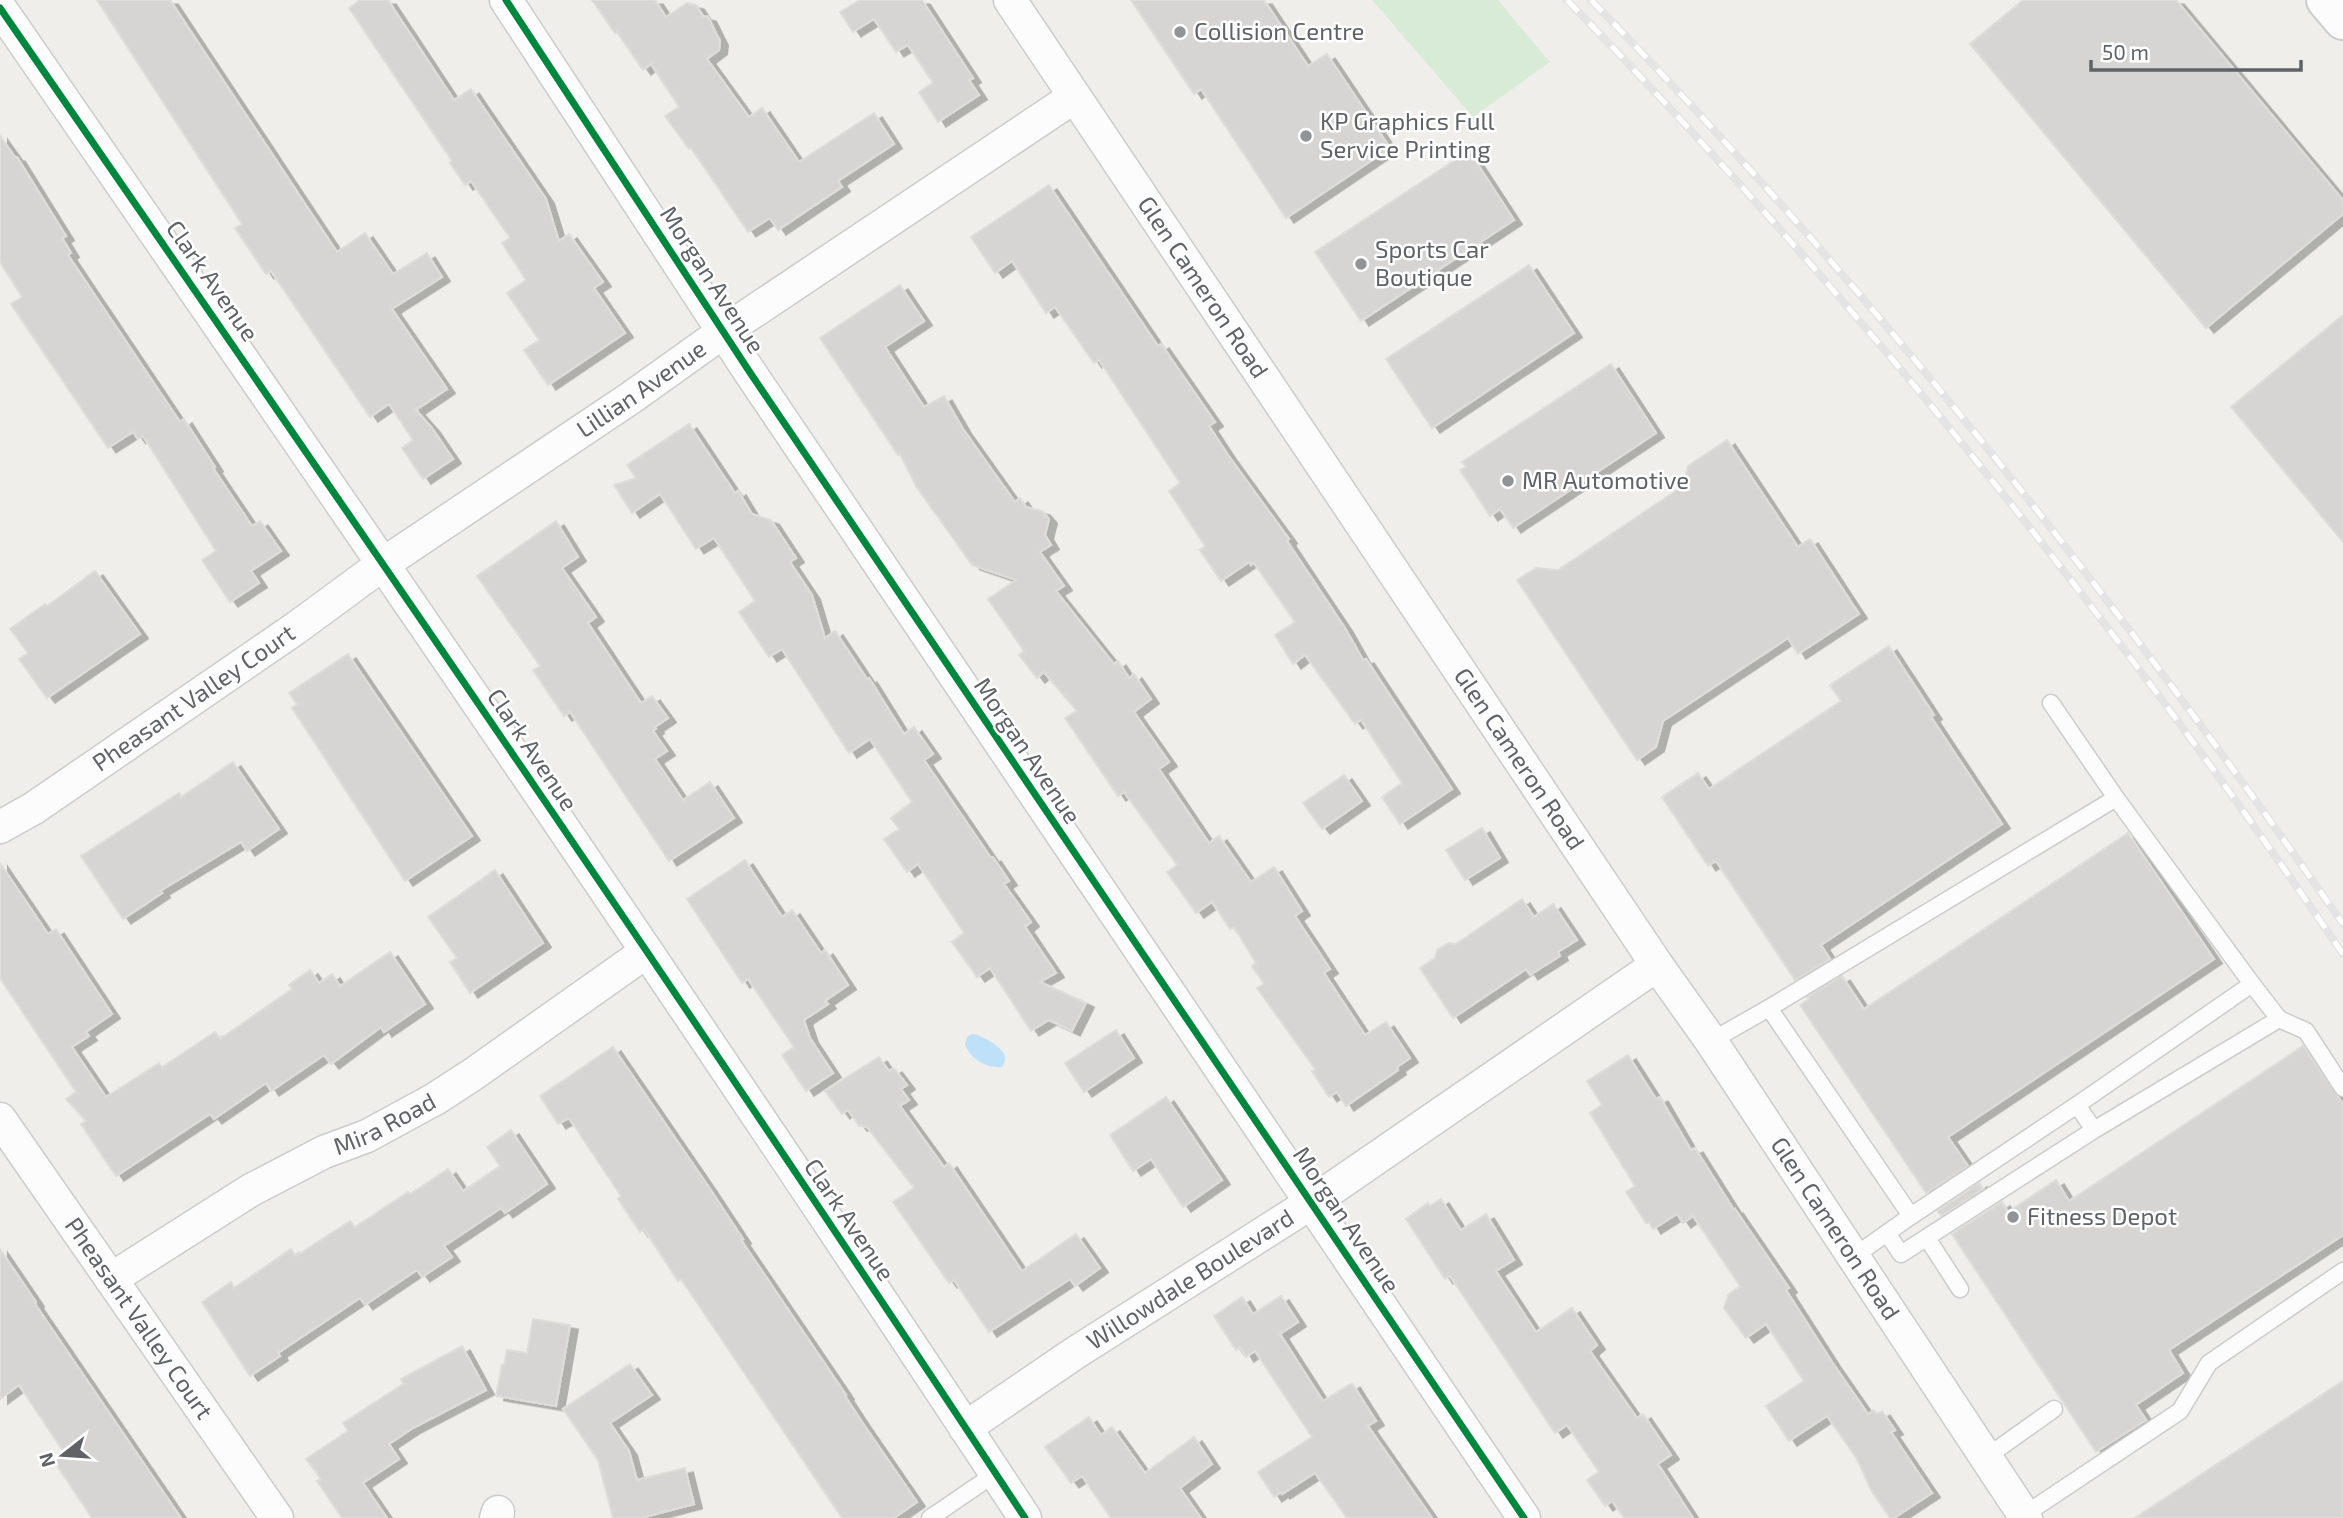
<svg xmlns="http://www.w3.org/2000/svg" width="2343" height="1518" font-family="'Exo 2',sans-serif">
<defs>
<filter id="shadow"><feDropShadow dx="8" dy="4.5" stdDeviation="0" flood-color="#0004"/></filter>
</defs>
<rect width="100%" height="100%" fill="#efeeea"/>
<polygon fill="#d8ebd6" points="1372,0 1498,0 1550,62 1473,117"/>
<path fill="#bfe0f9" d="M972 1034C980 1034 1003 1047 1005 1056 1006 1061 1004 1063 1002 1067 987 1069 969 1058 965 1044L967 1037Z"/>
<g fill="#d6d5d3" stroke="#deddd9" stroke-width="2" filter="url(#shadow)">
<polygon points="97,0 170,0 337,252 365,233 393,274 427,253 442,277 392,309 447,389 416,410 432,428 453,459 423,479 402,448 413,440 389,404 370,417 271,271 266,274 235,228 242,224"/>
<polygon points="360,0 388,0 454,100 471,89 546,199 559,241 569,234 603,282 594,288 625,333 548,385 524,350 539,340 507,293 526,280 502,243 510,238 471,181 465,185 450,163 452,161 349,8"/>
<polygon points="592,0 655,0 666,17 687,3 696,5 703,16 708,17 720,41 719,50 707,59 749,117 762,108 799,162 874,113 894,144 838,181 842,187 778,230 770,218 748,232 691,148 689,149 665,116 679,107 651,64 643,70 617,32 615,33"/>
<polygon points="860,0 922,0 973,78 969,80 979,95 938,122 919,92 933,83 908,45 896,52 874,19 853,32 840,12"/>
<polygon points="1131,0 1264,0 1308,66 1327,54 1390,148 1286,218 1201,89 1194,94"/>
<polygon points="2023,0 2176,0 2343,200 2343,214 2206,328 1970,44"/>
<polygon points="0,136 15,157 17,157 66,236 62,238 71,253 68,255 180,422 184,419 215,467 213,468 252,526 260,521 281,551 251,571 259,583 230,602 202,560 216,551 143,436 138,439 133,432 108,448 11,304 22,297 0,262"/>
<polygon points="1469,151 1514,220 1361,321 1315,252"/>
<polygon points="1049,185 1158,346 1161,344 1215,422 1209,426 1228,455 1289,539 1287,541 1345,628 1363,660 1366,659 1452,789 1400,824 1382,797 1402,783 1361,720 1355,724 1305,655 1293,664 1275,635 1295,622 1254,563 1251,565 1249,562 1221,581 1200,550 1205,546 1169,491 1180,483 1099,360 1094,363 1055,307 1046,313 1012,261 995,273 971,237"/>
<polygon points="1529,265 1574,333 1432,428 1386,359"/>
<polygon points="900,285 924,321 885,347 924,407 944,396 963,429 1015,502 1020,498 1026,507 1042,511 1049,519 1045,535 1051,545 1040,552 1064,586 1056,591 1114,664 1118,661 1129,678 1134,674 1151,699 1134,712 1169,762 1159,769 1209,843 1219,836 1251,882 1274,867 1302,911 1295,916 1330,969 1324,973 1365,1035 1386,1022 1410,1058 1397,1067 1398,1070 1346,1106 1337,1092 1329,1097 1312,1071 1315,1069 1257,988 1264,984 1252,966 1256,963 1234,927 1230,929 1212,902 1196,913 1167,872 1177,865 1124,792 1118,796 1065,718 1077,711 1044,672 1037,678 1019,655 1024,651 988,599 1016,580 972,565 916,486 900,454 898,455 820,338"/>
<polygon points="2343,315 2343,542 2231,407"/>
<polygon points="1611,364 1656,433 1513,528 1500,509 1490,516 1460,470 1466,467 1462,462"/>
<polygon points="689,424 735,493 738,491 752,514 771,520 796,558 790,562 812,595 825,638 835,631 867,679 869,678 904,734 914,727 933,754 924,760 991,858 993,857 1009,881 1004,884 1031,922 1025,927 1056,973 1040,982 1086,1003 1072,1031 1049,1020 1031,1031 990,968 977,977 952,942 964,933 918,864 907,872 884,839 899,829 891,818 912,802 870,739 849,753 782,649 769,657 739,612 755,601 714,538 696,549 660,494 632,513 614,485 636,478 627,465"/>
<polygon points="1727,440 1798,547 1810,539 1859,614 1798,654 1788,638 1663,721 1656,747 1637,760 1517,580 1536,568 1558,570 1683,486 1688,466"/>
<polygon points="556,521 578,557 562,568 596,617 588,623 641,703 652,696 668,718 655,727 656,729 653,731 667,751 655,759 683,800 710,782 734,818 669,861 570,712 564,716 533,670 540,666 477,576"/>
<polygon points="95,571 140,634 47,698 19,659 28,653 10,629 45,604 47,606"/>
<polygon points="1889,646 1934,715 1931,717 2002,824 1821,945 1830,959 1795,980 1716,861 1708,866 1662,797 1698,773 1709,789 1841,701 1830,685"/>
<polygon points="348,654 472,836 405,881 292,708 297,704 289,693"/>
<polygon points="233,762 279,829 247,851 241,842 160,891 162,893 123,919 81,856 179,793 181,797"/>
<polygon points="1344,775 1362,801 1322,829 1303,803"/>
<polygon points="1482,828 1500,858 1465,880 1446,850"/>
<polygon points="2128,833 2214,959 1948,1137 1968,1166 1926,1193 1800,1005 1809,999 1807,997 1842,976 1864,1009"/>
<polygon points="745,860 782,917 792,910 821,953 825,950 848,985 825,1001 828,1004 804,1020 810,1038 833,1073 806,1091 782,1055 794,1047 748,979 742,983 687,899"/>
<polygon points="0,863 48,934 56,929 112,1014 86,1032 89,1036 72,1047 106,1097 159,1063 162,1067 215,1032 220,1039 292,989 289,985 310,970 319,983 332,974 340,986 390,952 425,1004 384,1032 381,1027 331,1064 324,1055 271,1091 266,1083 214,1119 210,1114 116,1176 81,1124 86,1121 66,1099 76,1092 0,978"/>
<polygon points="495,870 543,943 470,993 450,962 457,958 428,917"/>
<polygon points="1522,899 1534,917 1553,904 1577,940 1558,952 1560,956 1530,975 1526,969 1453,1018 1420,968 1435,958 1437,950 1449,943 1456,944"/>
<polygon points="1116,1030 1134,1058 1084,1092 1065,1063"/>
<polygon points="2303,1046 2343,1104 2343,1235 2169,1350 2183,1373 2136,1405 2146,1420 2096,1452 1952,1234 2002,1202 2008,1212 2056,1180 2069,1201"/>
<polygon points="613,1047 708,1186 743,1239 741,1240 846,1395 845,1396 862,1422 917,1502 894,1518 842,1518 681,1279 678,1281 644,1229 640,1232 618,1199 621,1196 569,1118 558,1124 540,1096"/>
<polygon points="1628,1055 1656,1099 1660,1097 1691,1150 1695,1148 1734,1210 1735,1209 1789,1288 1786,1290 1832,1362 1868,1414 1874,1410 1877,1414 1882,1411 1895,1430 1891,1432 1932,1493 1894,1518 1890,1518 1871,1490 1857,1459 1827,1416 1789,1441 1766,1406 1804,1381 1766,1324 1746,1338 1724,1308 1728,1295 1740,1286 1693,1216 1683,1223 1677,1214 1653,1229 1649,1222 1646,1223 1626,1192 1635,1186 1590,1113 1602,1105 1587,1081"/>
<polygon points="879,1057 889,1071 894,1068 907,1085 901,1089 909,1100 900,1106 944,1167 949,1163 1022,1271 1076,1234 1100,1268 1075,1286 1070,1279 989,1332 954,1280 949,1283 893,1202 914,1188 867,1127 859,1126 848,1110 842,1114 825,1091"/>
<polygon points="1166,1097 1222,1180 1183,1207 1151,1159 1133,1171 1110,1135"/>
<polygon points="511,1130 547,1184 505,1213 501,1208 444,1246 452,1257 422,1277 417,1270 365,1305 360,1298 278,1353 280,1356 250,1376 202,1302 231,1282 234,1288 291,1249 296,1256 350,1221 355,1227 408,1192 410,1194 448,1169 463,1191 500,1166 487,1147"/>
<polygon points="1979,1183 1983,1189 1941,1216 1938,1211"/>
<polygon points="1441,1199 1461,1230 1486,1214 1514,1260 1496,1271 1536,1332 1572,1308 1597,1345 1590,1351 1637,1418 1643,1414 1671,1455 1658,1464 1693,1518 1624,1518 1612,1501 1605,1506 1587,1480 1599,1472 1567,1425 1555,1433 1450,1276 1445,1279 1406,1219 1428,1203 1430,1206"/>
<polygon points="0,1249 36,1302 35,1304 181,1518 92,1518 54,1461 65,1454 19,1385 0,1399"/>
<polygon points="1281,1296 1298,1322 1280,1334 1323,1401 1352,1383 1376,1421 1368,1426 1432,1518 1347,1518 1315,1473 1282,1494 1281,1492 1274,1497 1258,1472 1312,1437 1255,1351 1246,1357 1240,1347 1236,1350 1214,1316 1242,1297 1253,1314"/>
<polygon points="533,1319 570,1325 556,1406 496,1396 502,1365 504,1365 507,1350 527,1353"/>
<polygon points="462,1346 486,1390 413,1428 389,1444 399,1459 363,1483 387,1518 342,1518 317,1481 321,1479 306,1459 348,1431 343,1423 403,1384 401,1379"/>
<polygon points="630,1364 652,1395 610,1423 629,1451 637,1480 685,1468 694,1504 641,1518 613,1518 598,1460 563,1409"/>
<polygon points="2343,1381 2343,1518 2135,1518"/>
<polygon points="1089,1417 1101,1435 1112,1427 1145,1473 1194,1437 1212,1464 1180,1488 1201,1518 1111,1518 1082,1476 1071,1483 1045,1447"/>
</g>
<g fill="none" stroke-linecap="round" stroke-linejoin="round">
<defs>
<g id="service">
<polyline points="2051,703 2116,798"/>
<polyline points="1769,1008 2116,798 2252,984"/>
<polyline points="2279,1019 2306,1031 2343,1088"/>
<polyline points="1711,1041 1769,1008 1911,1216 1853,1257"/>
<polyline points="1911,1216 2077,1105"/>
<polyline points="1887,1233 1901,1254 2094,1130 2279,1019 2252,984 2077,1105 2094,1130"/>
<polyline points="1927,1238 1960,1289"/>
<polyline points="1985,1458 2054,1409"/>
<polyline points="2024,1515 2180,1411 2209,1363 2343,1271"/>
<polyline points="930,1518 996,1473"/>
</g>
<g id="minor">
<polyline points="506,0 749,371 1524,1518"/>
<path id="s1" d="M1010 0 1657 965 1711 1041 2026 1518"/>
<path d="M0 8C346 509 691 1010 1025 1518"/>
<path id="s2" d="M0 827 34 808 296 628 383 564 632 397 723 332 1074 97"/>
<path id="s3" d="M0 1119 277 1518"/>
<path id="s4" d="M111 1279 251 1190 324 1152 367 1136 435 1099 472 1075 646 952"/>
<path id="s5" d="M965 1428 1075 1353 1311 1203 1657 965"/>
<polyline points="496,1518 498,1512"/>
</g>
<polyline id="tertiary" points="2326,0 2343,20"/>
</defs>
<use href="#service" stroke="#cbcccc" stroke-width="19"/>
<use href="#minor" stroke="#cbcccc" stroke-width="35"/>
<use href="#tertiary" stroke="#cbcccc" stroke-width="42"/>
<use href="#service" stroke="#fdfcfc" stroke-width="16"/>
<use href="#minor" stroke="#fdfcfc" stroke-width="32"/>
<use href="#tertiary" stroke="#fdfcfc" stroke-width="38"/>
<defs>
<g id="rail">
<path d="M1567 0C1853 294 2112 615 2343 954"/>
<path d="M1591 0C1869 285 2116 598 2343 924"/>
</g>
</defs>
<use href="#rail" stroke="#e4e4e4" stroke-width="8"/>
<use href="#rail" stroke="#fff" stroke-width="5" stroke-dasharray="16" stroke-linecap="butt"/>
<defs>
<g id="cycleway">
<polyline points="506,0 749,371 1524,1518"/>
<path d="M0 8C346 509 691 1010 1025 1518"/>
</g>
</defs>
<use href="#cycleway" stroke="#fff" stroke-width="11"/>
<use href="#cycleway" stroke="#00873e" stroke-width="7"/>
</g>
<g fill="#919496" stroke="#fff" stroke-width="2.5">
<circle cx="1180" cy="32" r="7"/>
<circle cx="1306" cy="136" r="7"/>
<circle cx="1361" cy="264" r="7"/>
<circle cx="1508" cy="481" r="7"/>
<circle cx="2013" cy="1217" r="7"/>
</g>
<g text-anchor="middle" stroke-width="5" stroke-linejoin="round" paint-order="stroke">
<g font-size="24" fill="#5f6368" stroke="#fff" text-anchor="start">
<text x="1194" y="40">Collision Centre</text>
<text x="1320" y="130">KP Graphics Full<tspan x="1320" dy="28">Service Printing</tspan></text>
<text x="1375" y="258">Sports Car<tspan x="1375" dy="28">Boutique</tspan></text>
<text x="1522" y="489">MR Automotive</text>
<text x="2027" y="1225">Fitness Depot</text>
</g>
<g font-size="24" fill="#5f6368" stroke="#fff">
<text transform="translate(712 280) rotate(57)" y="8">Morgan Avenue</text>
<text transform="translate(212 281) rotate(55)" y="8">Clark Avenue</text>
<text dy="8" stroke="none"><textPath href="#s1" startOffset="346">Glen Cameron Road</textPath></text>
<text dy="8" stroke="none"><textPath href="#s2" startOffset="777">Lillian Avenue</textPath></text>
<text dy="8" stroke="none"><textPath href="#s2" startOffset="233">Pheasant Valley Court</textPath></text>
<text transform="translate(532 750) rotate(56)" y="8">Clark Avenue</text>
<text transform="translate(1027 751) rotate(56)" y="8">Morgan Avenue</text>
<text dy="8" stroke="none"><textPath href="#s1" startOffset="914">Glen Cameron Road</textPath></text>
<text dy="8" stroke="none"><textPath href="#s4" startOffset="315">Mira Road</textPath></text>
<text transform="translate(849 1220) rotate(56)" y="8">Clark Avenue</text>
<text transform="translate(1346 1220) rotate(56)" y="8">Morgan Avenue</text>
<text dy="8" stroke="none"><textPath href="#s1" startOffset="1480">Glen Cameron Road</textPath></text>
<text dy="8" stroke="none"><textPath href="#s5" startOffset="270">Willowdale Boulevard</textPath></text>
<text dy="8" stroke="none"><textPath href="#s3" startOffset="243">Pheasant Valley Court</textPath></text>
</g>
</g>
<g transform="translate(63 1455) rotate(253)" stroke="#ffffff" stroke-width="5" paint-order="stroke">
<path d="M0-5L12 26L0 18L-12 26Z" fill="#5f6368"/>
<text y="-10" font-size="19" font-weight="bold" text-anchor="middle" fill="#5f6368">N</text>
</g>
<path d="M2091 60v10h210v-10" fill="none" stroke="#5f6368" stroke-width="3.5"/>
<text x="2102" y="60" font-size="21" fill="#5f6368" stroke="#ffffff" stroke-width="5" paint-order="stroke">50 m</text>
</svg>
